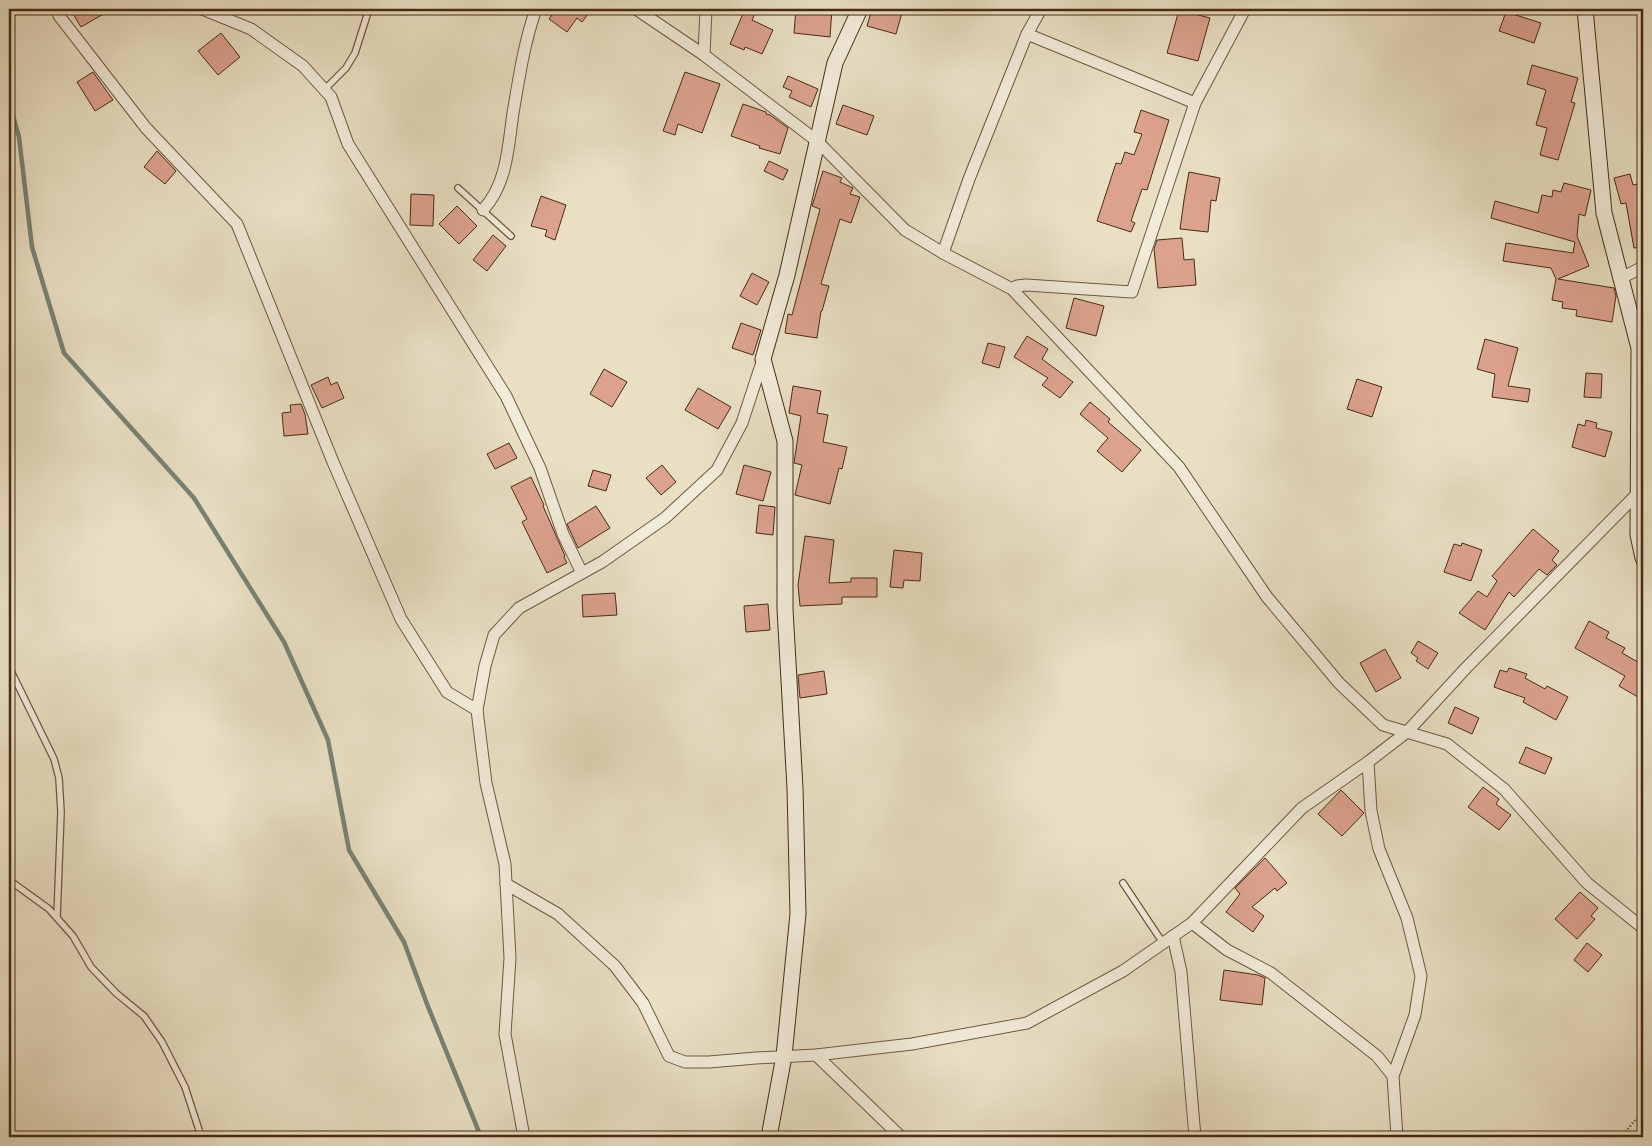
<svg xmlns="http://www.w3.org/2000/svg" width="1652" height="1146" font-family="'Libre Caslon Text',serif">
<rect width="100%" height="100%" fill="#e9e0c4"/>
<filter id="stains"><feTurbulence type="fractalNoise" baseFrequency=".004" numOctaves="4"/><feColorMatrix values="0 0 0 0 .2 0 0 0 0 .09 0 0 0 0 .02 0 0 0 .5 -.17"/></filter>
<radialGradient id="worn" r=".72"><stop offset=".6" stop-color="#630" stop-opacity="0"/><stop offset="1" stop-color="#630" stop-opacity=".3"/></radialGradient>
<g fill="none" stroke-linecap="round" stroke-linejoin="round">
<polyline stroke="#778374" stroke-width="4.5" points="9,101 19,137 32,247 64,353 194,498 284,642 328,740 349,850 404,942 427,1004 481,1137"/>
</g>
<g fill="#dca28e" stroke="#472b13">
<polygon points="70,9 112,9 81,27"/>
<polygon points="556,9 592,9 582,22 577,18 567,32 549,19"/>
<polygon points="745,9 757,9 752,20 773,30 762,54 745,47 744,50 730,44"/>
<polygon points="796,9 832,9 830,37 794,33"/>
<polygon points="872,9 903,9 896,34 867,26"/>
<polygon points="1179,10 1210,18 1198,61 1167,53"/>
<polygon points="1506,12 1541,23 1534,43 1499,31"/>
<polygon points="221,33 240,57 218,75 198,51"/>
<polygon points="1532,65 1578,78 1571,102 1575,103 1558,160 1540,155 1547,128 1536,125 1546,90 1527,84"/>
<polygon points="93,72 113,100 95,111 77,82"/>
<polygon points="685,72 720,84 702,133 678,124 675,135 663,131"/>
<polygon points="788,76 818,89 811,107 789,97 792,91 783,87"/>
<polygon points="743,104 766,112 766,114 770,115 788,128 780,154 759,148 760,146 731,136"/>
<polygon points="843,105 874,116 867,135 836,124"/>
<polygon points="1141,110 1169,120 1147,190 1142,189 1131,221 1135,223 1131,232 1097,221 1116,163 1121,164 1125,152 1134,155 1142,134 1134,132"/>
<polygon points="157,151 176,171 165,184 144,167"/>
<polygon points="769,161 788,170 783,180 764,171"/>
<polygon points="823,171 842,178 840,182 853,188 850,194 860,197 851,223 840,219 821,284 829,286 822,311 821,311 817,338 785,333 788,314 792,315 820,209 812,206"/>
<polygon points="1189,172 1220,178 1216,201 1211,200 1208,232 1180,229 1184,200"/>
<polygon points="1630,174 1633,185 1643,183 1643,247 1634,248 1626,203 1621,204 1614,178"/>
<polygon points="1564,183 1591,190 1585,216 1579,214 1577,236 1589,266 1558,279 1614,288 1616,296 1612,322 1576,316 1577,310 1562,308 1563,302 1552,300 1556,279 1551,268 1503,261 1506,243 1573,253 1575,242 1491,218 1495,201 1538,213 1542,195 1552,197 1553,190 1561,192"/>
<polygon points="411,194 434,195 433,226 410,225"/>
<polygon points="541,196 566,205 555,240 545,236 547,230 531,226"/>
<polygon points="457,206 477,226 459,244 439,224"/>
<polygon points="493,235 506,246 487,271 473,260"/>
<polygon points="1182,238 1184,260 1194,259 1196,285 1158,288 1154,249 1157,240"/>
<polygon points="752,273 769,282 757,305 740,296"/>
<polygon points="1074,298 1104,306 1096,336 1066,328"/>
<polygon points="741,323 761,330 753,355 732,348"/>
<polygon points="1027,336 1048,349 1042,359 1073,382 1060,398 1042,385 1048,378 1014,357"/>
<polygon points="1485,339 1518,348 1508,386 1530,389 1528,402 1492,397 1495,374 1477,369"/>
<polygon points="988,343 1005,347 999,368 982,363"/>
<polygon points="604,369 627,382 612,407 590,394"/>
<polygon points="1586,373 1602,374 1601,398 1584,397"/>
<polygon points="328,377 331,385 337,382 344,398 322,408 311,385"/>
<polygon points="1357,379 1382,387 1372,417 1347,409"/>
<polygon points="793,386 821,391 817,413 828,415 823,442 847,447 842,469 839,468 830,504 795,495 802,465 794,463 801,416 789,413"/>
<polygon points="698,388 731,407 718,429 685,410"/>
<polygon points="1090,402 1110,419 1108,422 1141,450 1122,472 1097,451 1108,438 1080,414"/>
<polygon points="301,404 305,414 308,434 284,436 282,413 291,412 290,405"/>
<polygon points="1586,420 1597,423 1596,428 1612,432 1605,457 1572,447 1578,424 1585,426"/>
<polygon points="509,443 517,458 495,469 487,454"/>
<polygon points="662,465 676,482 661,495 646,478"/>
<polygon points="744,465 771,472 763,501 736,494"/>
<polygon points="593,470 611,475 606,491 588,486"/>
<polygon points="531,477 544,505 543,506 565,556 564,557 567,563 547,573 522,522 527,519 511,487"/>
<polygon points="759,505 775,507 773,535 756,533"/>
<polygon points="596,506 610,528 578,548 567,524"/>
<polygon points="1533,529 1559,551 1552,560 1557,565 1547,575 1539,569 1514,597 1509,592 1485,630 1459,613 1478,591 1487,597 1497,581 1492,576"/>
<polygon points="805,536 834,540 829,583 851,582 851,578 877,578 877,597 842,597 842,604 800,606 798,585"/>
<polygon points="1462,543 1482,550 1471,581 1444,572 1454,544 1461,546"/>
<polygon points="894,550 922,553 920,581 904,580 903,588 890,587"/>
<polygon points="615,593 617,615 583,617 582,595"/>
<polygon points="768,604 770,630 746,632 744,606"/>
<polygon points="1589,621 1609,632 1606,638 1625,648 1622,653 1643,665 1643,700 1619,686 1625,676 1575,648"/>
<polygon points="1418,641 1438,653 1428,669 1416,661 1418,658 1411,653"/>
<polygon points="1385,649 1401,678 1376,692 1360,663"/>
<polygon points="1509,668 1527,674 1525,678 1545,689 1547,686 1568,697 1556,720 1523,702 1525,698 1494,687 1500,670 1507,672"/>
<polygon points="824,671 827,694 800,698 798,675"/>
<polygon points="1455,707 1479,718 1472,734 1448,723"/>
<polygon points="1526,747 1552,758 1545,774 1519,763"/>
<polygon points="1483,787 1499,799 1496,804 1511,815 1499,830 1468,807"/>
<polygon points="1341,790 1364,813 1342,836 1318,814"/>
<polygon points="1265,858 1287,883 1277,891 1275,888 1252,907 1264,916 1253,932 1226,912 1240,894 1235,888"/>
<polygon points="1580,892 1598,908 1591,916 1595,919 1577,939 1555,919"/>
<polygon points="1587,943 1602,955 1588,972 1574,960"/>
<polygon points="1224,970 1258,975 1265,978 1262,1005 1220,1000"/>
</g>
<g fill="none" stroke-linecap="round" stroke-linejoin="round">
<defs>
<g id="lane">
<polyline points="324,90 346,68 355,53 369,9"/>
<polyline points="458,188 511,236"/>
<polyline points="10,669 54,759 59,778 61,812 57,917"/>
<polyline points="9,880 49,909 73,936 91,967 116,993 144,1016 162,1042 185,1087 199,1130 200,1137"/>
<polyline points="1123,883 1163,943"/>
</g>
<g id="street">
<polyline points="56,9 60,17 146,128 237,224 333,462 401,619 447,692 477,710"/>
<polyline points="202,9 251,29 303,66 331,97 348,144 506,396 540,468 563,534 582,573"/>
<polyline points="636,9 704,55 817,141 905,230 943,253 1012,289 1179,467 1267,597 1339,683 1383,725 1447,744 1504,789 1587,883 1643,928"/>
<polyline points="1027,34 1195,103"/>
<polyline points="704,55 706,9"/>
<path d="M483 210C507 184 508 148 513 113 519 78 524 43 536 9"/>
<polyline points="943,253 969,179 1027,34 1041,9"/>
<polyline points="1621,278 1643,267"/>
<polyline points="1012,289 1017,286 1026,285 1132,292 1195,103 1245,9"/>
<polyline points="1368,762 1371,811 1379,849 1407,918 1421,976 1415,1015 1393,1076 1397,1137"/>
<polyline points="506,884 558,914 615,966 643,1003 669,1056 685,1062 709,1062 756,1058 816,1055 912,1044 1027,1023 1123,971 1192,923 1302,808 1368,762 1407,732 1466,668 1639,492"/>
<polyline points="1192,923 1227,950 1271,973 1377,1056 1393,1076"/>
<polyline points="1173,936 1181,972 1195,1137"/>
<polyline points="816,1055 901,1137"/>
<polyline points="524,1137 505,1034 510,958 505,864 486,783 477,710 485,666 494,635 519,608 602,562 665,518 717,470 742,423 763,359"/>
</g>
<g id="secondary">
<polyline points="1585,9 1604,213 1639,348 1638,535 1643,558"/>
<polyline points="769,1137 784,1056 798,914 795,788 785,609 785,441 763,359 787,275 835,63 860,9"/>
</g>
</defs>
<use href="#lane" stroke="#70583f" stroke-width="8"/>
<use href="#street" stroke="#70583f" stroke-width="13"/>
<use href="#secondary" stroke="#472b13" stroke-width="17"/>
<polyline stroke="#472b13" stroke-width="2.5" stroke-dasharray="1 2.5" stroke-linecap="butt" points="1621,1137 1643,1111"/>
<use href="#lane" stroke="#f1ebd9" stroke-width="5.5"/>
<use href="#street" stroke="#f1ebd9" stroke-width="11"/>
<use href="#secondary" stroke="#f1ebd9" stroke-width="15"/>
</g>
<rect width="1652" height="1146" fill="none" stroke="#e9e0c4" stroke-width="30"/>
<rect x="10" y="10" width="1632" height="1126" fill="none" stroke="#472b13" stroke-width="2.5"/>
<rect x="15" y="15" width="1622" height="1116" fill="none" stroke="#472b13"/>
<rect width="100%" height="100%" filter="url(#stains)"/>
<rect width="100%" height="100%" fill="url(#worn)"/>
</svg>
